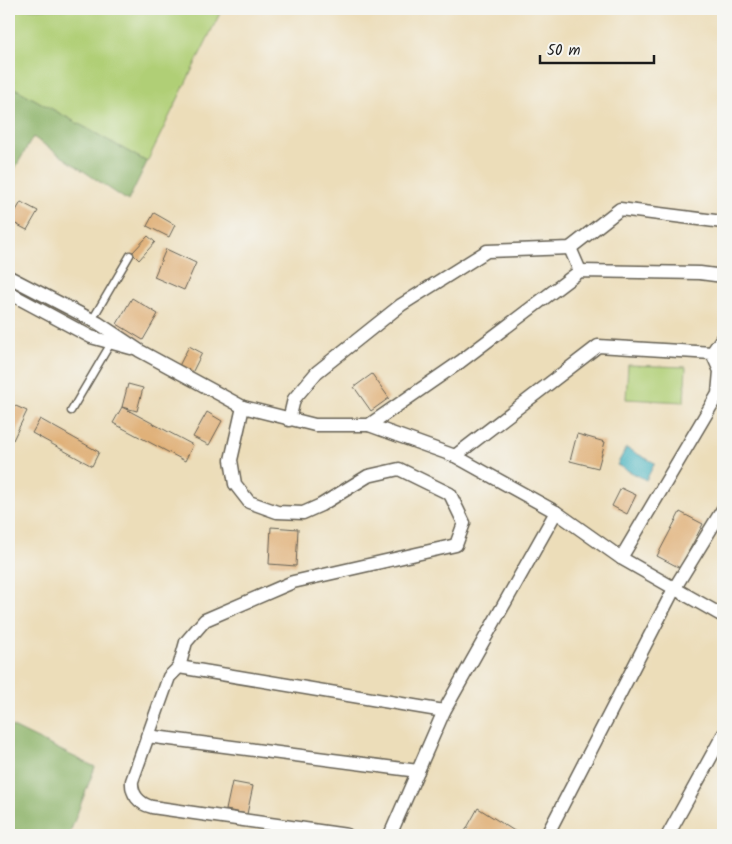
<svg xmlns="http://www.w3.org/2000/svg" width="732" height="844" font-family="Kalam,sans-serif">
<rect width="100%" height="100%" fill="#f6f6f2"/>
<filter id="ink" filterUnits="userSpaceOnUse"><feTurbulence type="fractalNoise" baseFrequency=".02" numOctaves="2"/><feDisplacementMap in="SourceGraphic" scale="10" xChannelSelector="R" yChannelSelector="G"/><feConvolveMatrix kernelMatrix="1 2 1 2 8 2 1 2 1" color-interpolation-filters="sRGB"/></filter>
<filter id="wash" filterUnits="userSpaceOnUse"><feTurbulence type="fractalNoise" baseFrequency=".0096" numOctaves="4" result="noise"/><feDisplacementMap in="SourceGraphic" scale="20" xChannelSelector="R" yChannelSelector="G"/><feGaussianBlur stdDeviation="1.12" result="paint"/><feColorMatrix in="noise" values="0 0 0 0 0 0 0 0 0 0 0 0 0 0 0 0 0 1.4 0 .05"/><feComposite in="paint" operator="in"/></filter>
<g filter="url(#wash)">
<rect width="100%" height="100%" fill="#ecddb9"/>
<g fill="#b0cf76" stroke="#667649">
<polygon points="9,9 222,9 147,162 9,85"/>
<polygon points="628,365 686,367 684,402 626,399"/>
</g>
<g fill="#8cb267" stroke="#546742">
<polygon points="9,85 147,162 128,201 33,137 9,179"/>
<polygon points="9,725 95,767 69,835 9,835"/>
</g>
<polygon fill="#42b1bd" stroke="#2f666c" points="626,448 655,463 646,480 617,465"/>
<g id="blocks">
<g fill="#e0b179">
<polygon points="21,202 38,211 27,230 10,221"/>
<polygon points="154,213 175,225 169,237 147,226"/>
<polygon points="148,236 155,242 139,260 132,253"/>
<polygon points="166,249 196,263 184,290 154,277"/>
<polygon points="132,298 158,314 143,340 117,324"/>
<polygon points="189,346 202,353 192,373 179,366"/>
<polygon points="372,374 389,398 371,411 354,387"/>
<polygon points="128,384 143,388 137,411 122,407 193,445 185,461 113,423 122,407"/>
<polygon points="9,403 27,411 13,440 9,438"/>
<polygon points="207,412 222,421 209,445 193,437"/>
<polygon points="40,419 99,452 92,466 32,433"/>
<polygon points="577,434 605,442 598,468 570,461"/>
<polygon points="621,488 636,495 627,514 612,506"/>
<polygon points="680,512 703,524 680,568 657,556"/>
<polygon points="271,527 298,529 296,566 269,564"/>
<polygon points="232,782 253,786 247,814 226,810"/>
<polygon points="478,808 516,832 514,835 463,835"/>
</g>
</g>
</g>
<g filter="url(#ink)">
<use href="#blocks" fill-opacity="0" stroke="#656053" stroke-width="1"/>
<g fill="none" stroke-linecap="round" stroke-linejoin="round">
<defs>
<g id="service">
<polyline points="92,320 130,255"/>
<polyline points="71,411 111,343"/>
</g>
<g id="minor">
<polyline points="570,248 580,271"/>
<polyline points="9,277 98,323 140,351 243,407 315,425 369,425 460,362 580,271 700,273 723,276"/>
<polyline points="9,293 91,337 131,348"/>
<polyline points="712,353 723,337"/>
<polyline points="289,420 294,399 317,372 401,305 487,251 570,248 620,209 723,222"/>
<polyline points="369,425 455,456 598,346 712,353 720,371 718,394 621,558"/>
<polyline points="455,456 556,512 621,558 723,616"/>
<polyline points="179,667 186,642 205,620 293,582 456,545 464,523 450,494 399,469 368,476 321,505 303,513 277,512 249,502 235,484 231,460 243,407"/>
<polyline points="147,736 418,771"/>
<path d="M347 835 152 807C139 804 131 794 132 781L169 677 179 667 444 711"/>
<polyline points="390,835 444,711 556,512"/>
<polyline points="547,835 674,589 723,509"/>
<polyline points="668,835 723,735"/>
</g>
</defs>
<use href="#service" stroke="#656053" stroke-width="9"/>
<use href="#minor" stroke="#656053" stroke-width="15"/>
<use href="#service" stroke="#fff" stroke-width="6"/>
<use href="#minor" stroke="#fff" stroke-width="12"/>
</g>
</g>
<rect width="732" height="844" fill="none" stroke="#f6f6f2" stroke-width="30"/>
<path d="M540 55v8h114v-8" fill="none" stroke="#1c1c1c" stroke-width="2.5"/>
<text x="547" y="55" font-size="15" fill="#1c1c1c" stroke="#f6f6f2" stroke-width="4" paint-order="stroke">50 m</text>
</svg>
